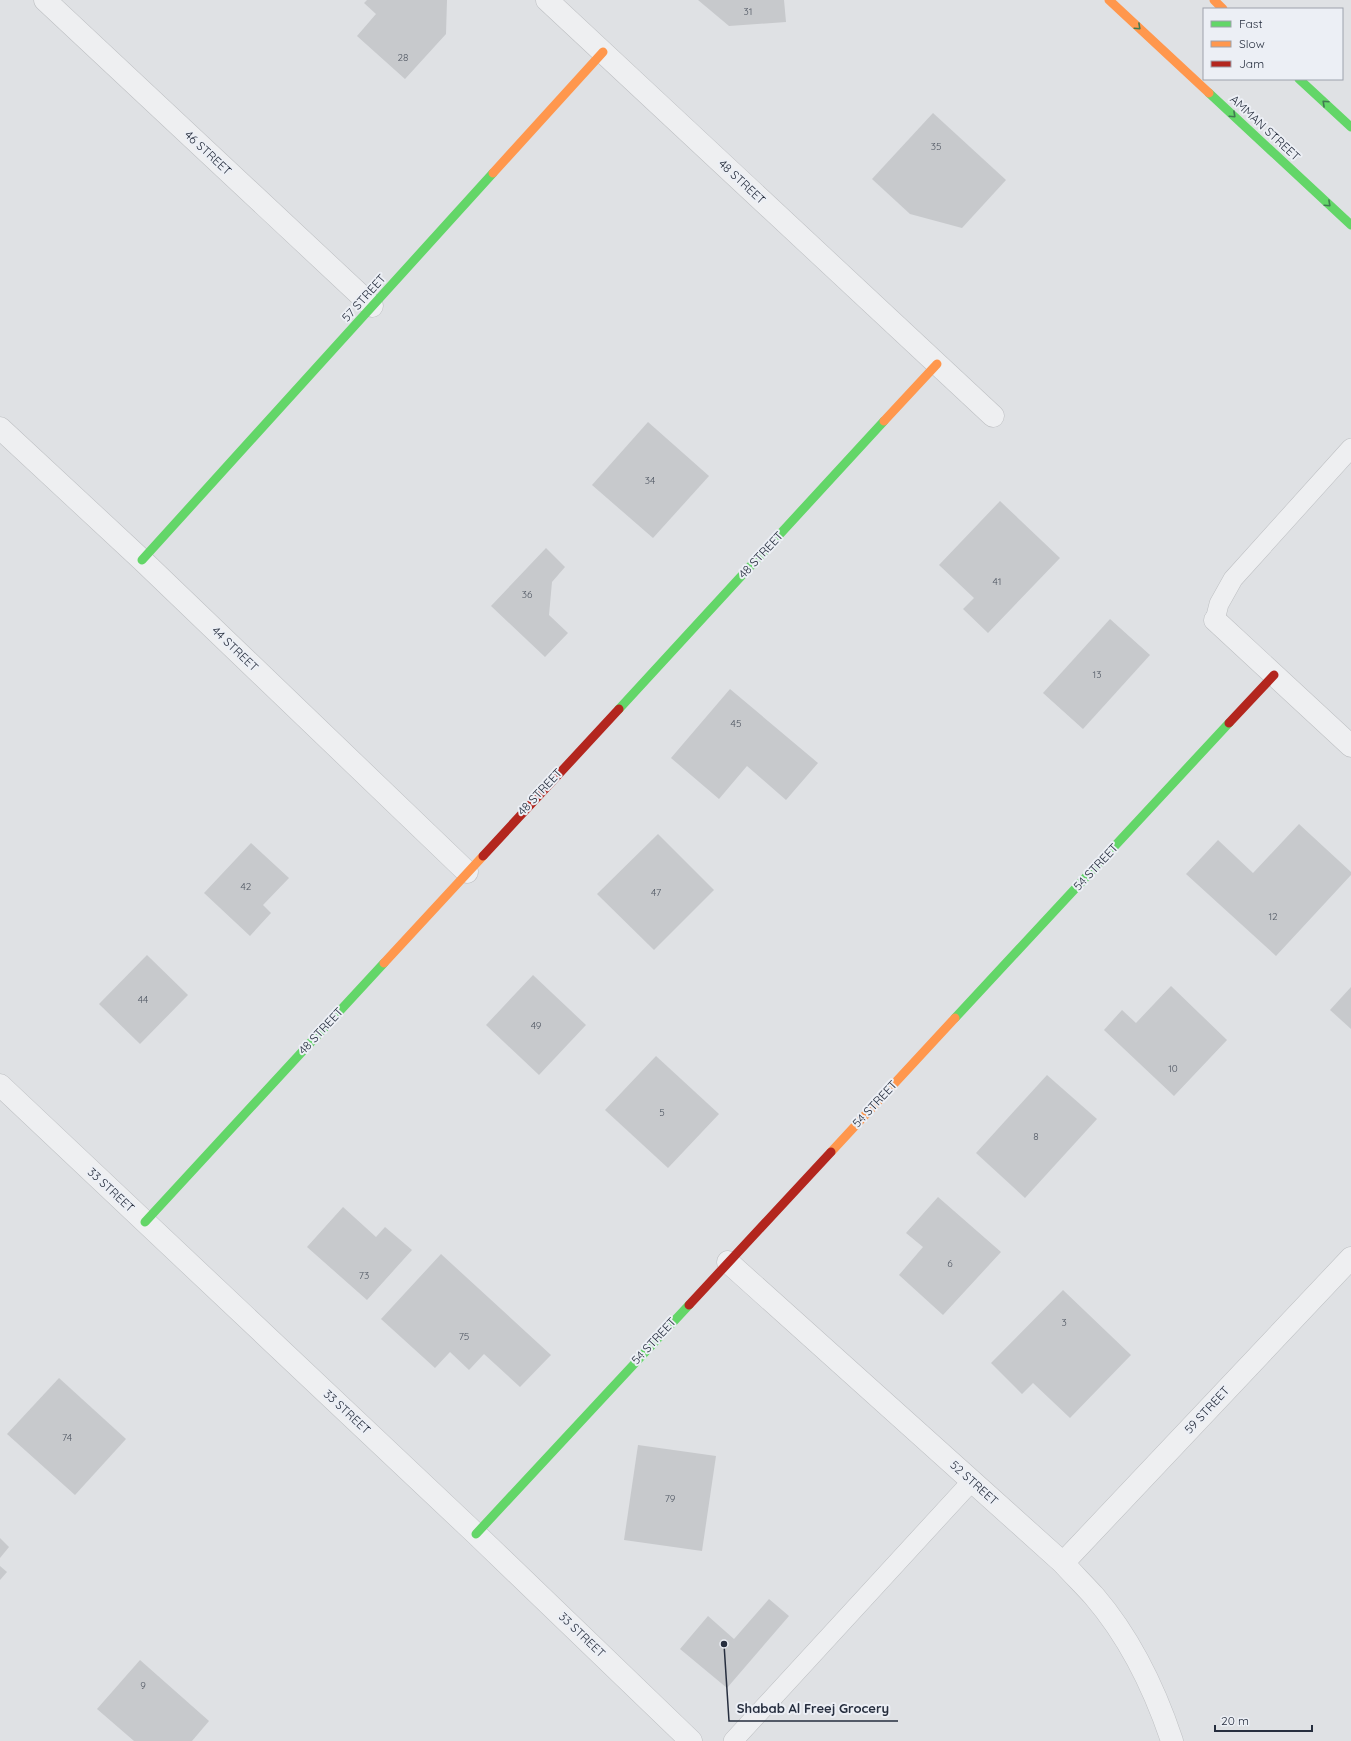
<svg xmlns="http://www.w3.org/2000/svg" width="1351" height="1741" font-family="Quicksand,sans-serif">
<rect width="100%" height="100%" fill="#dfe1e4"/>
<g fill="#c7c9cc">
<polygon points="367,0 447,0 446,34 405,79 357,36 376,14 364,3"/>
<polygon points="698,0 784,0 786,22 729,26"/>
<polygon points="933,113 1006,180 962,228 910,214 872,179"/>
<polygon points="648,422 709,476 653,538 592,485"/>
<polygon points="1000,501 1060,558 988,633 963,609 974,598 939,565"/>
<polygon points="546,548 565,567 552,582 549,615 568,633 545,657 491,606"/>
<polygon points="1110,619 1150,655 1083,729 1043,693"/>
<polygon points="730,689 818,763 786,800 747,766 719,799 671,758"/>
<polygon points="1299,824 1351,872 1351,875 1276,956 1186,874 1218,840 1253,873"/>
<polygon points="658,834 714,890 654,950 597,894"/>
<polygon points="251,843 289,878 263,905 271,913 250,936 204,893"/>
<polygon points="147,955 188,995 140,1044 99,1004"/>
<polygon points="533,975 586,1025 539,1075 486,1025"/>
<polygon points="1171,986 1227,1040 1174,1096 1104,1030 1122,1010 1136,1023"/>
<polygon points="1351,987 1351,1029 1330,1010"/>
<polygon points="656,1056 719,1114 668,1168 605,1110"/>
<polygon points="1047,1075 1097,1119 1025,1198 976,1153"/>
<polygon points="938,1197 1001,1252 943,1315 899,1275 923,1247 906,1233"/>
<polygon points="343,1207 376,1237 385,1227 412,1250 367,1300 307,1247"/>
<polygon points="441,1254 551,1355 520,1387 484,1354 469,1370 450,1352 435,1368 381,1319"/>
<polygon points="1063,1290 1131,1355 1070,1418 1033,1383 1022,1394 991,1363"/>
<polygon points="59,1378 126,1439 75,1495 7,1434"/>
<polygon points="638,1445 716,1456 702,1551 624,1540"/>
<polygon points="0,1538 9,1547 0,1558"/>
<polygon points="0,1566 7,1572 0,1580"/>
<polygon points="769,1599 789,1616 727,1688 680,1649 708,1616 734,1639"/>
<polygon points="140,1660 209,1721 192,1741 134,1741 97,1709"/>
</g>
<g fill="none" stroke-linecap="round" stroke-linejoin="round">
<defs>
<g id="lane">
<polyline points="1215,620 1219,604 1233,579 1351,448"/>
<polyline points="733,1741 972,1481"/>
</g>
<g id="street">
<polyline points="45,0 372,306"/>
<polyline points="547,0 993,416"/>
<polyline points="0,428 142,560 467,872"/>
<polyline points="1215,620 1351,746"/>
<polyline points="0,1085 476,1534 691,1741"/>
<path d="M728 1262 1063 1563C1073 1574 1084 1585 1094 1596 1130 1638 1155 1690 1172 1741"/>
<polyline points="1063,1563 1351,1258"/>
</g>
</defs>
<use href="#lane" stroke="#bdbfc2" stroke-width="20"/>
<use href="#street" stroke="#bdbfc2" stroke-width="23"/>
<use href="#lane" stroke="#eeeff1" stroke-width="19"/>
<use href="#street" stroke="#eeeff1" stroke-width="22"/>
<g stroke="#63d668" stroke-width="9">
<polyline points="1299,79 1351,127"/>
<polyline points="1209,93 1351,225"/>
<polyline points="142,560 493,173"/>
<polyline points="619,709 884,421"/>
<polyline points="955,1018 1229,723"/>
<polyline points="145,1222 384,963"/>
<polyline points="476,1534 689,1305"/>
</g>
<g stroke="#ff974d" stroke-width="9">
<polyline points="1109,0 1209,93"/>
<polyline points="1214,0 1223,9"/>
<polyline points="493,173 603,52"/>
<polyline points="884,421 937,364"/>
<polyline points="384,963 483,856"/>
<polyline points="831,1152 955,1018"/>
</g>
<g stroke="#b3261e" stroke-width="9">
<polyline points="1229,723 1274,675"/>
<polyline points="483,856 619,709"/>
<polyline points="689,1305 831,1152"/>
</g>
</g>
<defs><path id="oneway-chevron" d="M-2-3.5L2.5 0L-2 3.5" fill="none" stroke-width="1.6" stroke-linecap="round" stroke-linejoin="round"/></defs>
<g stroke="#417a51">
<use href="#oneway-chevron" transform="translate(1138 27) rotate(43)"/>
<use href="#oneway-chevron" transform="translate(1325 103) rotate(-137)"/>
<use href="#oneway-chevron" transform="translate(1233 115) rotate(43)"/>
<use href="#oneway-chevron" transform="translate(1328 204) rotate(43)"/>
</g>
<g text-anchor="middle" stroke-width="4" stroke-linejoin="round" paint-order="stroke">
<g font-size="10" fill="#4f5662">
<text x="748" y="15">31</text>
<text x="403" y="61">28</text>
<text x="936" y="150">35</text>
<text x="650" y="484">34</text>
<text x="997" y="585">41</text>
<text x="527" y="598">36</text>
<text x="1097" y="678">13</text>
<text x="736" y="727">45</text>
<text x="246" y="890">42</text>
<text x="656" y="896">47</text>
<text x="1273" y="920">12</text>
<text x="143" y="1003">44</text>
<text x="536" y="1029">49</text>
<text x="1173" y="1072">10</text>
<text x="662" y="1116">5</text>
<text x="1036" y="1140">8</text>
<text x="950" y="1267">6</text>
<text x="364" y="1279">73</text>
<text x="1064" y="1326">3</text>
<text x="464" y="1340">75</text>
<text x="67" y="1441">74</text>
<text x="670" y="1502">79</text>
<text x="143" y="1689">9</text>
</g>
<g font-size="12" fill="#262e3e" stroke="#eceff5">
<text transform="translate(1265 128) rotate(43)" y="4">AMMAN STREET</text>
<text transform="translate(208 153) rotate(43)" y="4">46 STREET</text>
<text transform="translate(742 182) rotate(43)" y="4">48 STREET</text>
<text transform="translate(364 298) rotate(-48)" y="4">57 STREET</text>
<text transform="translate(761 555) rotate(-47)" y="4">48 STREET</text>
<text transform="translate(235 649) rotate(44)" y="4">44 STREET</text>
<text transform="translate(540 792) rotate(-47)" y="4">48 STREET</text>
<text transform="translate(1096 867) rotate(-47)" y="4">54 STREET</text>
<text transform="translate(321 1031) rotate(-47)" y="4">48 STREET</text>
<text transform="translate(875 1104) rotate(-47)" y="4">54 STREET</text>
<text transform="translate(111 1190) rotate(43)" y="4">33 STREET</text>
<text transform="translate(654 1341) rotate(-47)" y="4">54 STREET</text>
<text transform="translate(1207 1410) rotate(-47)" y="4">59 STREET</text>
<text transform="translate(347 1412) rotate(43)" y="4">33 STREET</text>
<text transform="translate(974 1483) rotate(42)" y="4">52 STREET</text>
<text transform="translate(582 1635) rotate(44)" y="4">33 STREET</text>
</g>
</g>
<path fill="none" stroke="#262e3e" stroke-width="1.5" d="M724 1644L729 1721H898"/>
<circle fill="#262e3e" stroke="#eceff5" stroke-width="1.5" cx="724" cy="1644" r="4"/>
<g font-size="13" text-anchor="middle" font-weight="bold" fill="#262e3e" stroke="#eceff5" stroke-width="4" stroke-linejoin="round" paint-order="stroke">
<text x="813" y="1713">Shabab Al Freej Grocery</text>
</g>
<rect x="1203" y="8" width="140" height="72" fill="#eceff5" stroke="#9da2ac"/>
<rect x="1211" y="21" width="20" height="6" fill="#63d668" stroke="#9da2ac"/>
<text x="1239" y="28" font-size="12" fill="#262e3e">Fast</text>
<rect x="1211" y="41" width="20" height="6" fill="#ff974d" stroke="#9da2ac"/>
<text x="1239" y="48" font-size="12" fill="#262e3e">Slow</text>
<rect x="1211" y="61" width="20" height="6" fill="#b3261e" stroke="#9da2ac"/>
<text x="1239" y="68" font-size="12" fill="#262e3e">Jam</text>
<path d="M1215 1725v6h97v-6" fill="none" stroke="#262e3e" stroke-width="2"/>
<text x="1221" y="1725" font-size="12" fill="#262e3e" stroke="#eceff5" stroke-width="3" paint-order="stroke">20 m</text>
</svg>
